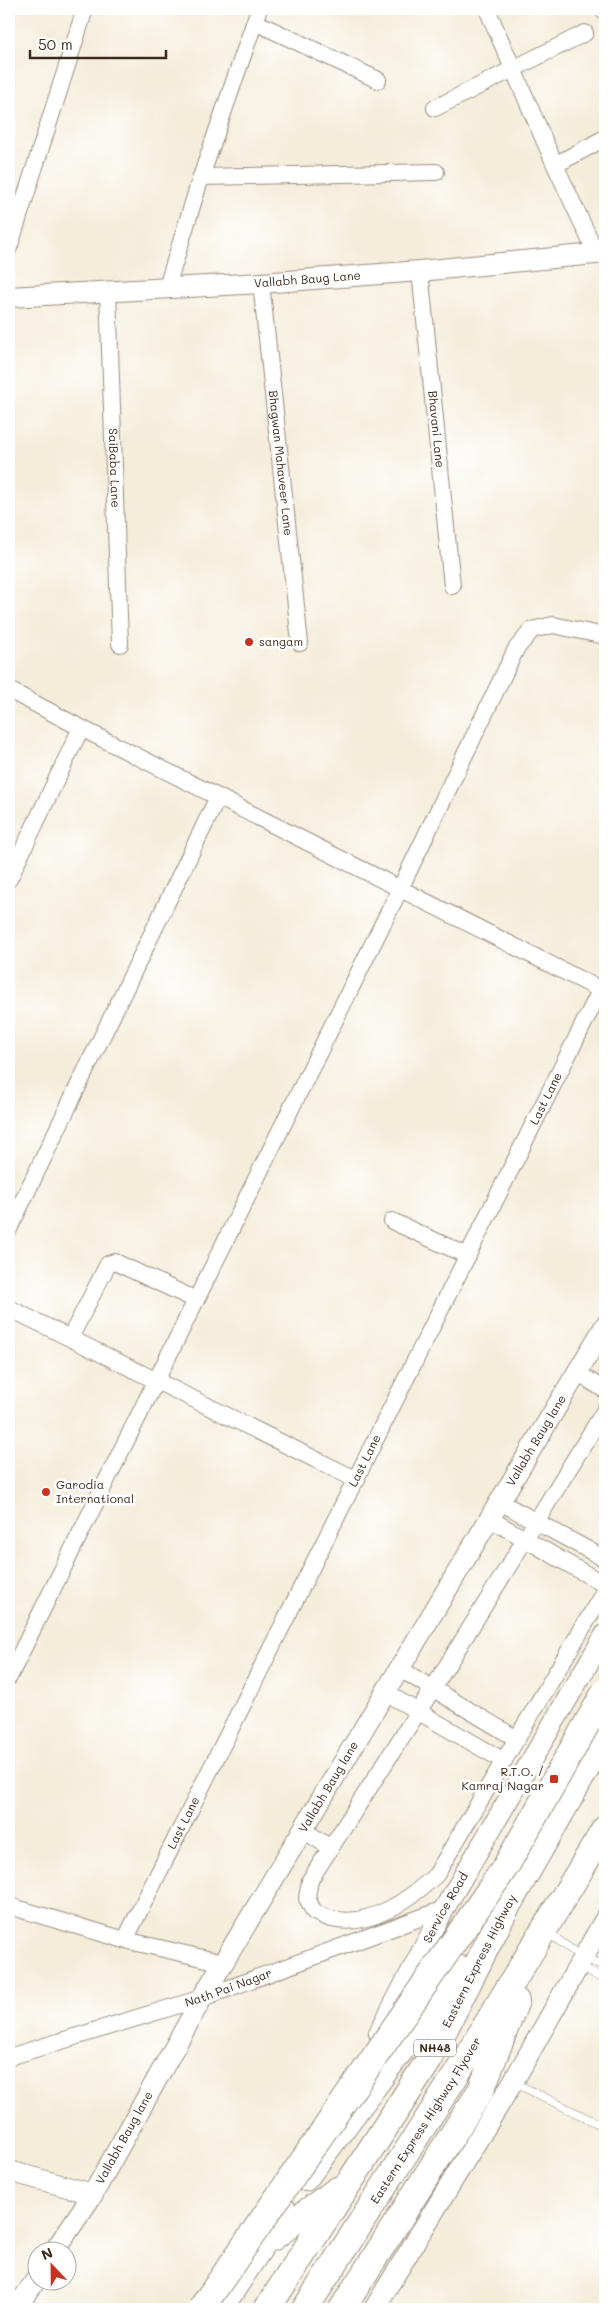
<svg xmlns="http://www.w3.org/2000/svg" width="614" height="2318" font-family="Mali,sans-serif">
<rect width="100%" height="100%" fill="#fff"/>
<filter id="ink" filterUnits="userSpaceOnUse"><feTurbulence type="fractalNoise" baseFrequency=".02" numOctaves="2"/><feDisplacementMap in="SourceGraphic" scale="10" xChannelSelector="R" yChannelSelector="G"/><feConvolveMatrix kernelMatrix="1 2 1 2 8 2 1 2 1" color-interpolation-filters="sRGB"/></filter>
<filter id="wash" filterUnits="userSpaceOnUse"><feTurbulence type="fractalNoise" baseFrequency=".0096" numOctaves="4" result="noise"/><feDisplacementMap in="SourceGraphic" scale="20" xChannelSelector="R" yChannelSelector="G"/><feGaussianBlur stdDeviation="1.12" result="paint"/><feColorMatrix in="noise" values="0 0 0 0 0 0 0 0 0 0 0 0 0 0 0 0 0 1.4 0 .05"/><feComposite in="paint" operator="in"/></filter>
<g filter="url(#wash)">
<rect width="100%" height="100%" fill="#f4edda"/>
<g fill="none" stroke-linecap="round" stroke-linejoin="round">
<polyline stroke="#77ace4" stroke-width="5.5" points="9,29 15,9"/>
</g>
</g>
<g filter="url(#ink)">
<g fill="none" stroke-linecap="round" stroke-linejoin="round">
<defs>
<g id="service">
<polyline points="547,1932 583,1958 605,1966"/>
<polyline points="580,1968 605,1979"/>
<polyline points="515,2083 605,2127"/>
</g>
<g id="minor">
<polyline points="487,9 555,165 597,255"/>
<polyline points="603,9 605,13"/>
<polyline points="255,22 378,80"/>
<polyline points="435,108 585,33"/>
<polyline points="555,165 605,138"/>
<polyline points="201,177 436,172"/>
<polyline points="9,248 85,9"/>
<path id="s1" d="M420 271 452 586"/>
<path id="s2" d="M261 283 300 643"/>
<polyline points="167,287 201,177 259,9"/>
<path id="s3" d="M108 290 120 644"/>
<polyline points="9,690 81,728 601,990"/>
<polyline points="9,879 81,728"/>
<polyline points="392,1221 468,1256"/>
<polyline points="9,1229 218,797"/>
<polyline points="9,1308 357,1480"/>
<polyline points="70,1338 108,1264 115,1262 196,1300"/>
<polyline points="577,1373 605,1390"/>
<path d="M605 1410 432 1690 310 1880 307 1898 314 1912C320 1914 326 1918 332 1919 371 1928 410 1899 436 1875L605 1590"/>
<polyline points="500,1502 605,1559"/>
<polyline points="490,1519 605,1585"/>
<polyline points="400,1669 517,1739"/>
<polyline points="9,1677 400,889 516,649 532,630 553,625 605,636"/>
<polyline points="386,1693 504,1761"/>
<polyline points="303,1830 331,1848"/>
<polyline points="9,1906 125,1940 224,1963"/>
<path id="s4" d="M125 1940 605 981"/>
<path id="s5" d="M9 2057 202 1998 444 1909"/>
</g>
<g id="tertiary">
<path id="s6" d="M9 297 261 283 420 271 605 253"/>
<path id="s7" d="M379 2033 444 1909 605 1635"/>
<polyline points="9,2171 93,2194"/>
<path id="s8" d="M55 2250 93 2194 202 1998 605 1326"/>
<polyline points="16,2309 38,2277"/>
<polyline points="374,2309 513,2082 605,1919"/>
</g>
<g id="trunk">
<polyline points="305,2178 461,1969"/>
<polyline points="272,2238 337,2190"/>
<polyline points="219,2309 284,2211"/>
<path id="s9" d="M267 2309 429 2060 505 1910 605 1736"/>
<path id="s10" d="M305 2309 456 2075 605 1829"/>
<polyline points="342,2309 481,2090 516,2001"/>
</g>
</defs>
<use href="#service" stroke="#988c7c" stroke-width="9"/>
<use href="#minor" stroke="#988c7c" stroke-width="18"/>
<use href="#tertiary" stroke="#988c7c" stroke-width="22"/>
<use href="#trunk" stroke="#988c7c" stroke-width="28"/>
<use href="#service" stroke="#fff" stroke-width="8"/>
<use href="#minor" stroke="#fff" stroke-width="16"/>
<use href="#tertiary" stroke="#fff" stroke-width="20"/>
<use href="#trunk" stroke="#fff" stroke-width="26"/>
<defs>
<polyline id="trunk-bridge" points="201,2309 506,1866 605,1692"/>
</defs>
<use href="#trunk-bridge" stroke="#988c7c" stroke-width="28" stroke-linecap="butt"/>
<use href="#trunk-bridge" stroke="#fff" stroke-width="26"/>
</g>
</g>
<g fill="#c8321e" stroke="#fff" stroke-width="2">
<circle cx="249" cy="642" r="5"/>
<circle cx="46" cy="1492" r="5"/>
<rect x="549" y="1774" width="10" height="10" rx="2.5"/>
</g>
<g text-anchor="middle" stroke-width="5" stroke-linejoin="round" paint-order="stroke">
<rect fill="#fff" stroke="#766a62" stroke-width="1" x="414" y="2039.5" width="42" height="17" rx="4"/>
<g font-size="11" font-weight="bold" fill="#3b2a1e">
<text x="435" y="2052">NH48</text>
</g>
<g font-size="12" fill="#3b2a1e" stroke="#fff">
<text dy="4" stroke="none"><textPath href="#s6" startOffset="299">Vallabh Baug Lane</textPath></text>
<text dy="4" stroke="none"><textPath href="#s1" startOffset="159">Bhavani Lane</textPath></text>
<text dy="4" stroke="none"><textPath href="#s2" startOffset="181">Bhagwan Mahaveer Lane</textPath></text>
<text dy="4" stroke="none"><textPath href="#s3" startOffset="178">SaiBaba Lane</textPath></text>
<text dy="4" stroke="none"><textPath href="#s4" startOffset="941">Last Lane</textPath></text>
<text dy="4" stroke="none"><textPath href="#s8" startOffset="942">Vallabh Baug lane</textPath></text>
<text dy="4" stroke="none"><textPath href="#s4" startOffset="536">Last Lane</textPath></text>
<text dy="4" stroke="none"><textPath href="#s8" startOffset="538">Vallabh Baug lane</textPath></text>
<text dy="4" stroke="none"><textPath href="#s4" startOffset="131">Last Lane</textPath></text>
<text dy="4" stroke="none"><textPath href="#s7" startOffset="142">Service Road</textPath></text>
<text dy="4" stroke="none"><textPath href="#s9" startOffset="408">Eastern Express Highway</textPath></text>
<text dy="4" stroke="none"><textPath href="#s5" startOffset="230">Nath Pai Nagar</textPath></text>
<text dy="4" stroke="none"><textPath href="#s10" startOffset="224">Eastern Express Highway Flyover</textPath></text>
<text dy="4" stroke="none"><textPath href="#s8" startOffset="132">Vallabh Baug lane</textPath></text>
</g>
<g font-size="12" fill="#3b2a1e" stroke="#fff" text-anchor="start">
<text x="259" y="646">sangam</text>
<text x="56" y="1489">Garodia<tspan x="56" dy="14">International</tspan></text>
<text x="544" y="1776" text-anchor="end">R.T.O. /<tspan x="544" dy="14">Kamraj Nagar</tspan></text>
</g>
</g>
<rect width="614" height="2318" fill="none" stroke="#fff" stroke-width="30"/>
<g transform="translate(52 2266) rotate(338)"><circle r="24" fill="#ffffff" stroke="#b1aaa5"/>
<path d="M0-4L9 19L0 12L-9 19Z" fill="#c8321e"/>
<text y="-8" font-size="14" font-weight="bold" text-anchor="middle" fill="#3b2a1e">N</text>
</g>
<path d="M30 50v8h136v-8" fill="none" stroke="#3b2a1e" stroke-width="2.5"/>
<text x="38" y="50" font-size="15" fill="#3b2a1e" stroke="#ffffff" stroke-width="4" paint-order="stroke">50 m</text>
</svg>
